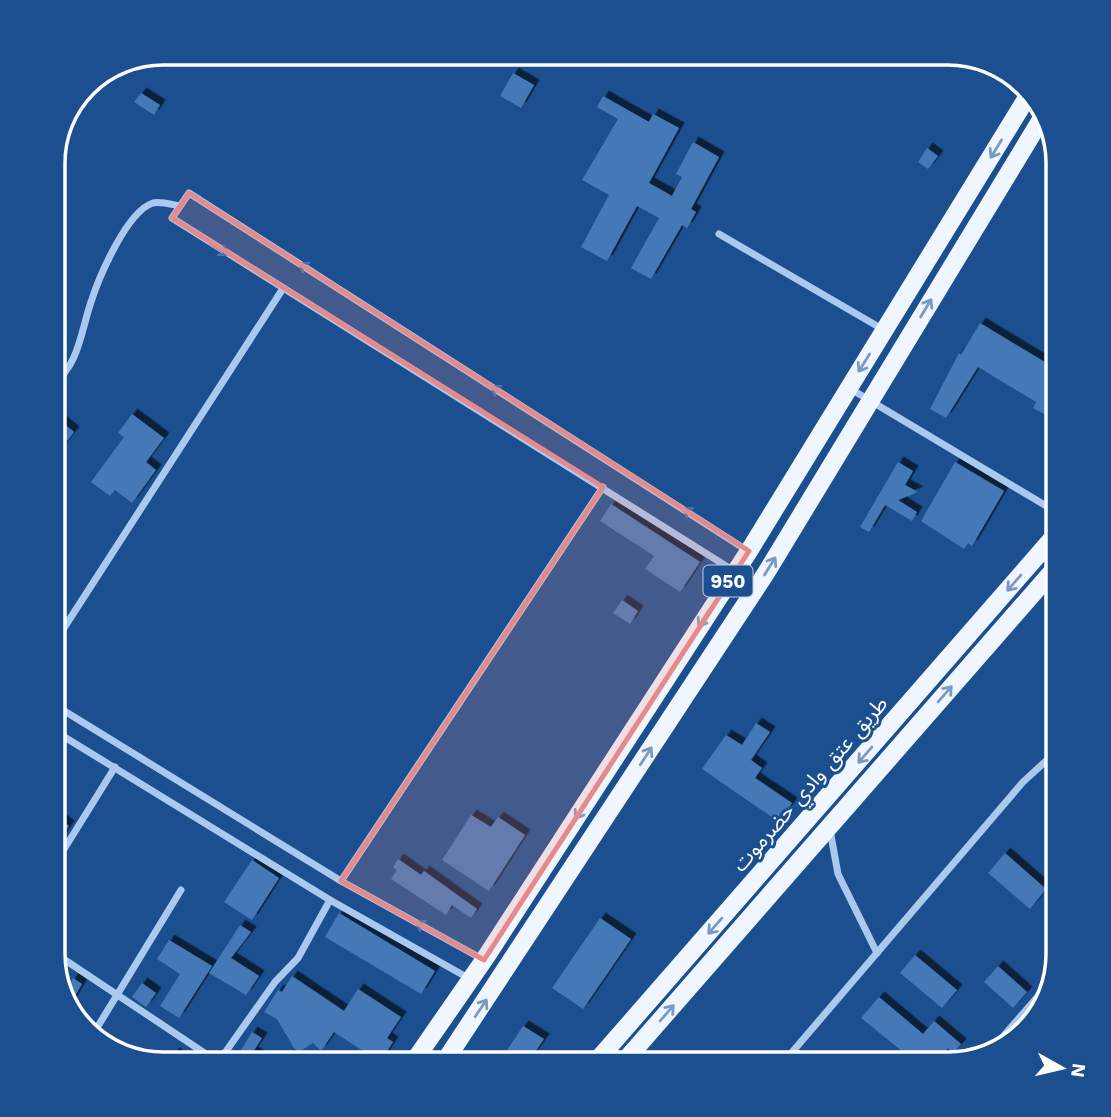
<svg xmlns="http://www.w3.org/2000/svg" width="1111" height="1117" font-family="'Work Sans','Noto Sans Arabic',sans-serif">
<defs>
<filter id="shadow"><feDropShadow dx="5.5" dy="-5.5" stdDeviation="0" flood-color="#0009"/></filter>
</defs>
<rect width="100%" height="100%" fill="#1b4f8f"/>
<g fill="#4478b7" filter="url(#shadow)">
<polygon points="513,73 534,85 521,108 500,96"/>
<polygon points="141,93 160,105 154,115 134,102"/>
<polygon points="603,96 649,122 653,114 679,128 649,183 672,196 682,177 676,174 693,142 719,157 691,209 696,212 687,228 682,225 651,279 631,268 659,218 637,206 607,261 581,247 609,195 582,180 618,119 597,107"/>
<polygon points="927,148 938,156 928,169 918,162"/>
<polygon points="980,323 1058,370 1058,422 1033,408 1036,402 978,367 946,418 930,409 959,353 961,355"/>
<polygon points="132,414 164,438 146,462 156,470 132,503 115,490 110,496 91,482 124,437 118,433"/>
<polygon points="57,418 74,432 59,451 53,446 53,424"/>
<polygon points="898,462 913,471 905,485 918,492 898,500 917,512 912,521 885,505 869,532 860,527"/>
<polygon points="955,462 1004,491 972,546 968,543 964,549 921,521"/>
<polygon points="611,504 700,562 680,592 645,569 654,556 600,521"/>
<polygon points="622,600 638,611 630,624 613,613"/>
<polygon points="756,723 770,732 751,760 762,768 755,778 792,803 779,822 702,769 726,735 742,745"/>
<polygon points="1059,793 1059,819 1046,808"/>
<polygon points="53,814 69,826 53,851"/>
<polygon points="471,815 491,827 498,817 525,835 489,891 442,860"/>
<polygon points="1005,853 1046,889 1030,909 988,873"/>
<polygon points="398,859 421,875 424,871 477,909 471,918 452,905 446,915 391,879 397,870 393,867"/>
<polygon points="252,860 279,878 252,920 224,902"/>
<polygon points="339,913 435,971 421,994 325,937"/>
<polygon points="600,918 631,939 583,1009 552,988"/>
<polygon points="240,925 251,932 231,958 259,976 246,995 209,973"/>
<polygon points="169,940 212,966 179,1018 160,1006 180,974 157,959"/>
<polygon points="915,955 957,990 942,1008 900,973"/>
<polygon points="998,966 1027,992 1013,1008 984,982"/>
<polygon points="292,976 344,1011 358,989 401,1017 387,1038 393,1042 380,1062 334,1032 321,1051 313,1043 299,1052 294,1048 277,1019 264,1012 278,990 282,992"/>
<polygon points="73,978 82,984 71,1003 66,990"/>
<polygon points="142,983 156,993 146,1007 132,997"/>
<polygon points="879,997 923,1034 934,1021 961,1044 953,1053 948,1048 934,1064 918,1064 861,1018"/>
<polygon points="523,1026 544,1039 527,1064 505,1064 500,1061"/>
<polygon points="252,1032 262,1038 253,1052 272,1065 232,1065"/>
<polygon points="174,1053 190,1065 166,1065"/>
</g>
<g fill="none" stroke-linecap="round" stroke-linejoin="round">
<g stroke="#a9c9ee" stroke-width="7">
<polyline points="719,234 884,330"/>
<path d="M53 384C79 365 81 331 91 302 99 277 127 211 153 203 161 201 173 205 180 206"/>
<polyline points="849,388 1058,513"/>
<polyline points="734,571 172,218 189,193 748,551"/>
<polyline points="53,645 282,290"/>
<polyline points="53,704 341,881 484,960"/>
<polyline points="53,730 330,900 470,979"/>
<polyline points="830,830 838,874 877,953"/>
<polyline points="53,867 115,767"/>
<polyline points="341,881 603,487"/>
<polyline points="53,952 218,1062"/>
<polyline points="92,1036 181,890"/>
<polyline points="993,1048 1053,979"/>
<polyline points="794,1051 813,1064"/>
<polyline points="217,1064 275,982 298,958 330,900"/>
<polyline points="782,1064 1023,782 1058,750"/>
</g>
<g stroke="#f0f6ff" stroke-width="18">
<polyline points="412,1064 484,960 749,551 1031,91"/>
<polyline points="443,1064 766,573 1042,118"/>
<polyline points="594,1064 1058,532"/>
<polyline points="622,1064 1058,565"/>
</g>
</g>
<defs><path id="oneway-shaft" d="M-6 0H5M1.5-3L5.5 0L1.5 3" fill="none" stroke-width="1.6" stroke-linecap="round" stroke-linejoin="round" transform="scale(1.75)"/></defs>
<g stroke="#7b9ac1">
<use href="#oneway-shaft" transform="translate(996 149) rotate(122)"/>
<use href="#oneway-shaft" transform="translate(926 308) rotate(-59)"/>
<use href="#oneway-shaft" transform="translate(864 363) rotate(122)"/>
<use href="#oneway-shaft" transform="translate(770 566) rotate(-58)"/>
<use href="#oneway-shaft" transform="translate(1014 583) rotate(131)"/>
<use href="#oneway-shaft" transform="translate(704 618) rotate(123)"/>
<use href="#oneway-shaft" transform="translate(945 694) rotate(-49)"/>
<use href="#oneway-shaft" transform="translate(865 755) rotate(131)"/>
<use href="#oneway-shaft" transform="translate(646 756) rotate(-57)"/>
<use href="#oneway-shaft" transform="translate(581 810) rotate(123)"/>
<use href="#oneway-shaft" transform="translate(715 926) rotate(131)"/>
<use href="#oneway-shaft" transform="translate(481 1008) rotate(-56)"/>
<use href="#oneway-shaft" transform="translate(667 1013) rotate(-49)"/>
</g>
<g stroke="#4674ac">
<use href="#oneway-shaft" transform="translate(219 249) rotate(33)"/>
<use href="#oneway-shaft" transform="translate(308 269) rotate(-147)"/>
<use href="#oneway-shaft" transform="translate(500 392) rotate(-147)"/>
<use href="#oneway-shaft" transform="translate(692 514) rotate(-147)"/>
<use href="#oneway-shaft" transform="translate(425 927) rotate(-151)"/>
</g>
<path fill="#e88989" fill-opacity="0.2" stroke="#e88989" stroke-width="5" stroke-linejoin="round" d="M189 193 749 551 484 960 341 881 603 487 172 218Z"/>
<g text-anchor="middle" stroke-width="6" stroke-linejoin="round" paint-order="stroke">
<rect fill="#1b4f8f" stroke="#bbcadd" stroke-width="2" x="703.5" y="565.5" width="49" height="31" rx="5"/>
<g font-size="19" font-weight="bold" fill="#fff">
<text x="728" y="588">950</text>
</g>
<g font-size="21" fill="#fff" stroke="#1b4f8f">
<text transform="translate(810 784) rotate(-49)" y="7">طريق عتق وادي حضرموت</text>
</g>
</g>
<path d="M0 0H1111V1117H0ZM163 65H948A98 98 0 0 1 1046 163V954A98 98 0 0 1 948 1052H163A98 98 0 0 1 65 954V163A98 98 0 0 1 163 65Z" fill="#1b4f8f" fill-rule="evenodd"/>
<path fill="none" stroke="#fff" stroke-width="3.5" d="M163 65H948A98 98 0 0 1 1046 163V954A98 98 0 0 1 948 1052H163A98 98 0 0 1 65 954V163A98 98 0 0 1 163 65Z"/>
<g transform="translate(1062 1068) rotate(98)" stroke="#1b4f8f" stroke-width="5" paint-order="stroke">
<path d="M0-5L12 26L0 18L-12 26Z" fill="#ffffff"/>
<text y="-10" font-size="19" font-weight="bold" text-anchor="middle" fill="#ffffff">N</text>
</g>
</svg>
